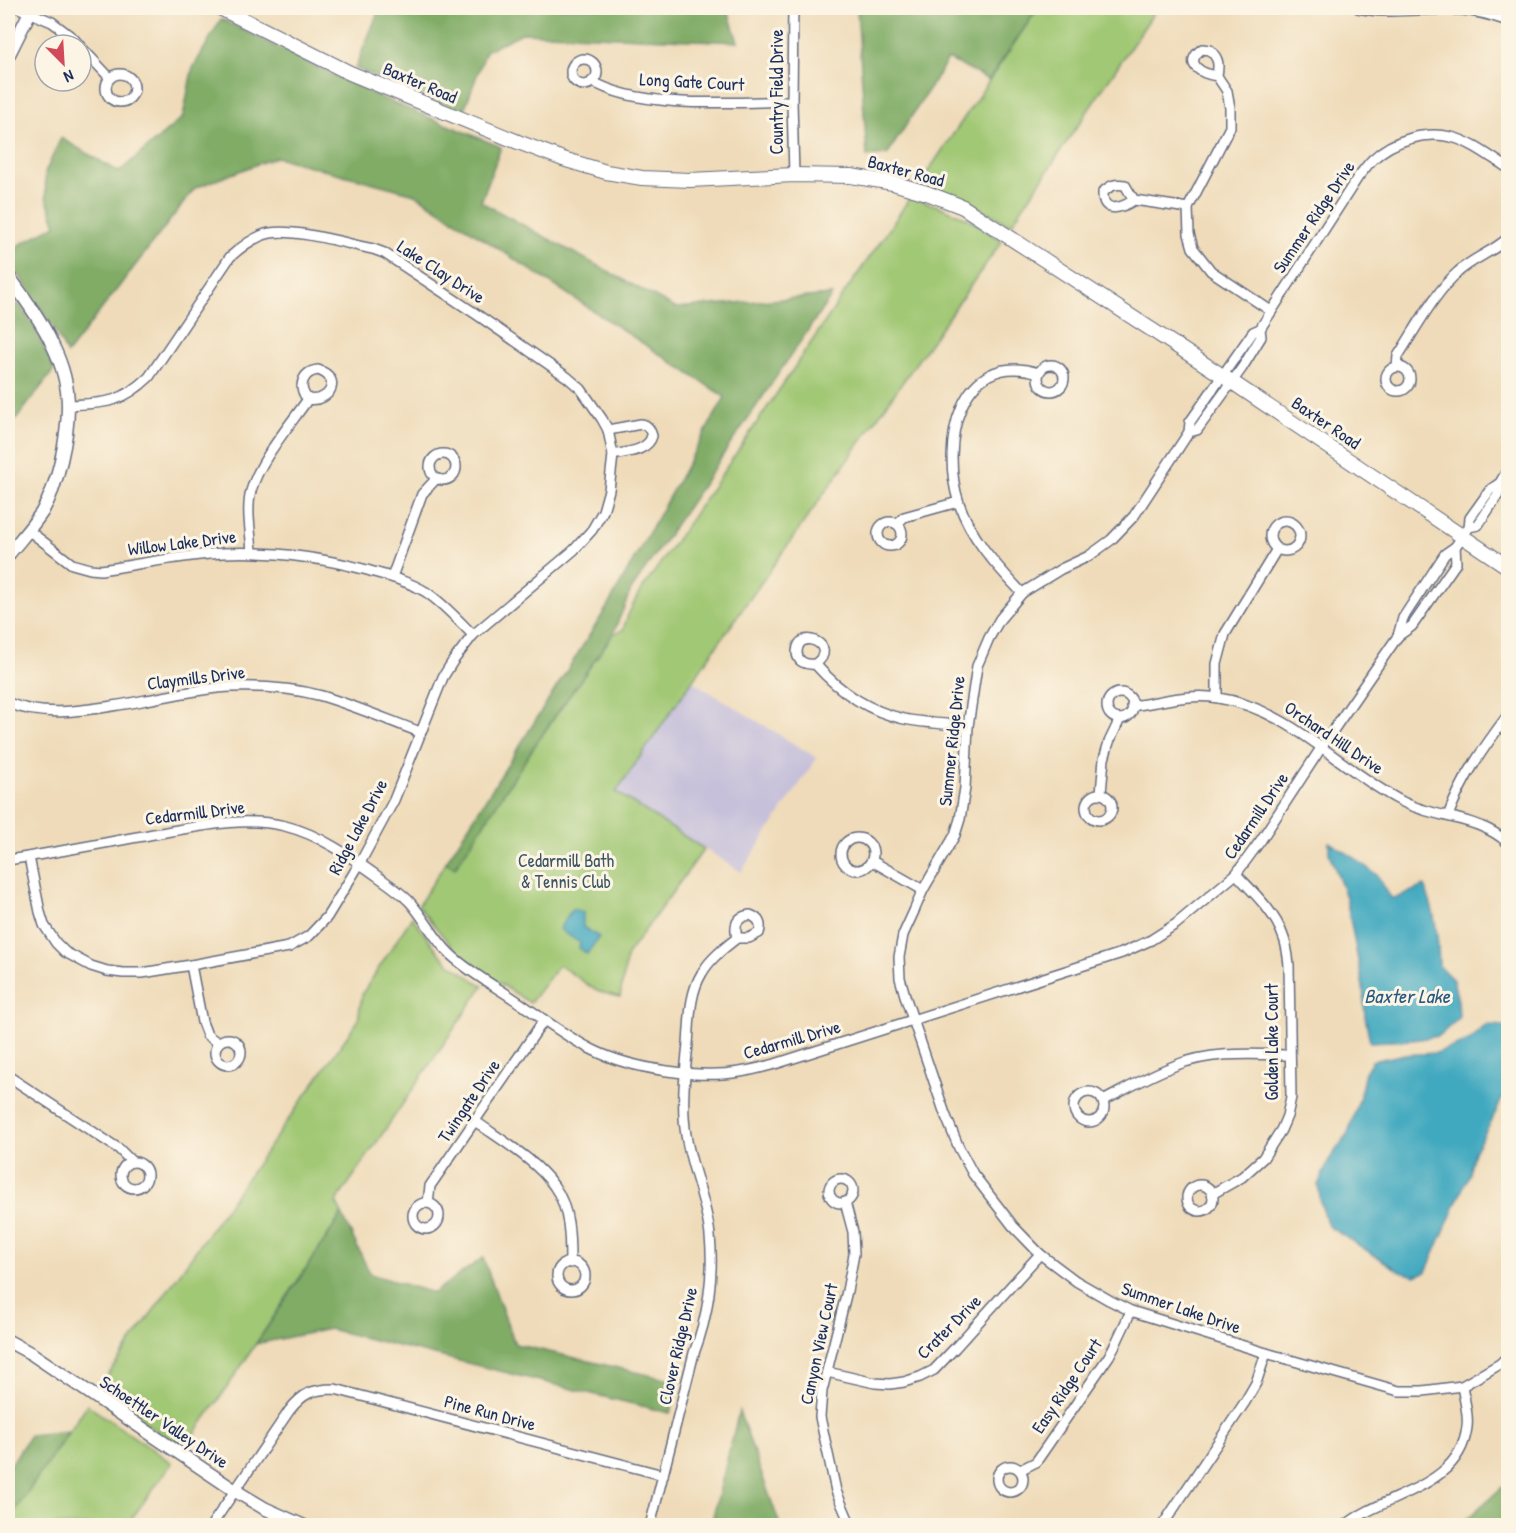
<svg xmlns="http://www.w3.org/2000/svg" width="1516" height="1533" font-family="'Patrick Hand',sans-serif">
<rect width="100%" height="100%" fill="#fcf5e5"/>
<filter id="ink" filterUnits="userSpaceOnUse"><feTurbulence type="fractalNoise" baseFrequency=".0167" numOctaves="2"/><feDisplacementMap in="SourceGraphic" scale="12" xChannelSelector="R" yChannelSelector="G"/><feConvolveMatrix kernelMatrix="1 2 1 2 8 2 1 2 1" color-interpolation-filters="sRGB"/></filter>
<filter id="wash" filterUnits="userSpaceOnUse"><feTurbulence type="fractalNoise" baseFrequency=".008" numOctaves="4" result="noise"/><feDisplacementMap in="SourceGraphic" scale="24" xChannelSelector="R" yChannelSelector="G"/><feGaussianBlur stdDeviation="1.35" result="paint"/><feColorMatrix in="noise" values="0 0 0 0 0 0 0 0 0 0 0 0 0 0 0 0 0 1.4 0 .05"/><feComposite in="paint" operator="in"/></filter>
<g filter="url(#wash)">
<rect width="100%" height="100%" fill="#efdbb9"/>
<polygon fill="#c6c0da" points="692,681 817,758 741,872 616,792"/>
<g fill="#a1c874" stroke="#5e7c69" stroke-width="1.5">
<polygon points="1038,8 1157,8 1011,225 967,201 921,182"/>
<path d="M910 197 938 206 967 218 1002 241 692 681 616 792 704 849 627 955 620 997 597 991 559 965 530 1003 475 967 458 954 418 906 446 862 455 867 537 742 613 634 623 630 628 615 638 595C707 497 774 398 841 298 864 264 889 232 910 197Z"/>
<polygon points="412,917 440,954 449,963 483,986 336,1202 342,1214 224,1392 183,1450 98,1389 358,1021 362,994"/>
<polygon points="87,1405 172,1463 127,1525 8,1526 8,1521"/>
</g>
<g fill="#80ac66" stroke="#4e6e62" stroke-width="1.5">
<polygon points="367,8 727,8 738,42 522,33 486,51 463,113 355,68 378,13"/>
<polygon points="857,8 1038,8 989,80 948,59 887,155 867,157"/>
<polygon points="221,19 323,70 382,98 501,147 481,202 675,308 832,295 631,590 613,634 537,742 455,868 446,862 606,609 725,397 415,194 276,157 195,188 67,354 53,327 8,258 8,251 56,225 46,197 45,173 61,138 119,172 183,117 192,70"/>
<polygon points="18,303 33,325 54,370 8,430 8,312"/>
<polygon points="342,1214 370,1274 433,1293 483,1258 515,1344 679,1382 670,1413 329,1329 256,1344"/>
<polygon points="739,1411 780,1525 711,1525"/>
<polygon points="69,1431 8,1521 8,1469 30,1435"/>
<polygon points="1507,1483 1508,1483 1508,1525 1460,1525"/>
</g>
<g fill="#3fa8bf" stroke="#2d6c8e" stroke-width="1.5">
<path d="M1329 842 1352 856 1377 875 1391 898 1398 897 1424 886C1436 911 1438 939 1439 966L1453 980 1458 1001 1459 1018 1439 1036 1413 1040 1370 1042 1365 1016 1363 987 1346 897 1329 853Z"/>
<polygon points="572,909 583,912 583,927 599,937 587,954 579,948 580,943 559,929"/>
<polygon points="1486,1025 1507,1026 1508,1027 1508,1093 1501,1101 1489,1126 1474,1152 1469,1174 1426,1272 1415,1276 1401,1272 1328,1226 1321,1204 1318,1185 1329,1160 1348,1133 1359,1100 1365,1072 1372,1061 1401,1055 1436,1053 1469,1041"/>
</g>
</g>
<g filter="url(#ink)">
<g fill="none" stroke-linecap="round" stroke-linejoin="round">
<defs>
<g id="minor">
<polyline points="19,8 52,22 73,38 79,45"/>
<polyline points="793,8 792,101 794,175"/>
<path d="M1358 8C1393 15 1427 7 1462 10 1479 11 1493 16 1508 21"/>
<polyline points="81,47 110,78"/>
<circle cx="584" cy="72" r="13"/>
<circle cx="120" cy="88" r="14"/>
<path d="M1217 76C1202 74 1182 64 1202 49L1210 50C1219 59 1219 64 1217 76L1227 91 1230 108V127L1188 208 1189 234 1193 248 1211 271 1271 311"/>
<path d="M592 81C639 110 737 102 792 101"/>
<path d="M1508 168C1492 158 1470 141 1451 137 1425 131 1393 140 1373 159 1368 164 1363 171 1358 177L1260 329 1253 332 1190 422 1189 432 1134 516 1111 540 1089 556 1061 569 1022 593 1000 619 989 638 977 666 968 726 965 788 960 819 955 835 923 890 914 911 903 935 899 957 900 978 906 999 945 1114 959 1148 973 1174 1013 1226 1040 1254 1076 1281 1109 1300 1131 1311 1266 1353 1399 1391H1423L1462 1386 1500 1364 1508 1356"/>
<path d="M1134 200C1122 208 1102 215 1103 192 1110 186 1115 183 1125 185L1134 200 1188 208"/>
<circle cx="1051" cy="378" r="13"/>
<circle cx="1398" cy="379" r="12"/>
<path d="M1397 367 1398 356C1415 330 1435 292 1458 272 1473 258 1493 252 1508 238"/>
<path d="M318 370C343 378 330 403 308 399 297 388 302 372 318 370Z"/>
<path d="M608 430 641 424C648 425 650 429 652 436 648 451 627 452 613 455"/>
<polyline points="1189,432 1197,430 1242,368 1261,337 1260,329"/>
<circle cx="443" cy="467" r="13"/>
<circle cx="1285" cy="536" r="15"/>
<circle cx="890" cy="534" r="12"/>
<polyline points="897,524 904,517 958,502"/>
<polyline points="1469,527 1478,525 1498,495 1500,483"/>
<path d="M28 530 72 564 90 569 101 570C142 564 182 555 223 553 272 551 320 557 367 570 387 576 408 581 426 592 444 604 458 620 473 635"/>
<path d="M252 552C251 533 246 510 251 491 259 461 290 425 308 399"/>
<polyline points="392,577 422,494 436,479"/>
<path d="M1022 593C997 566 971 539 959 503 940 446 958 348 1039 373"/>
<polyline points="1398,636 1412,626 1456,563 1455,547"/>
<path d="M815 664C841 646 798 626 797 652 797 662 806 665 815 664 839 691 867 711 904 719 924 723 947 724 968 726"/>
<circle cx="1120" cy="706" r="13"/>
<polyline points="1217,697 1217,664 1225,634 1277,549"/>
<path d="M8 703C40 716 72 712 106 707 119 705 133 703 146 700 175 695 203 688 232 687 262 686 293 688 322 696 355 706 388 720 420 732"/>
<path d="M1132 706C1160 702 1190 693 1218 698 1289 708 1342 771 1403 802 1437 819 1479 816 1508 843"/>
<polyline points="1101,793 1104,759 1109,742 1120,719"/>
<circle cx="1099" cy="807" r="13"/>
<path d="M1448 816C1462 778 1484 747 1508 715"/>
<circle cx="857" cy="854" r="16"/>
<path d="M29 857 40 912 44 925 56 943 65 952 91 966 107 971 123 973H142L191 965 289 947 309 936 327 917 360 863 394 800 443 677 453 661 473 635 574 550 592 530 603 511 609 490 613 455 608 430 602 419 581 389 567 377 479 316 384 253 373 249C344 243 298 229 270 233 255 236 241 247 230 257L149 377C121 404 104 403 68 405"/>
<path d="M8 860C58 852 109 842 160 833 201 826 243 816 285 826 321 835 351 857 380 878 390 885 400 892 409 901 424 917 434 939 450 954 470 973 495 986 517 1001 542 1018 566 1037 593 1050 631 1069 699 1079 740 1072 752 1070 764 1067 775 1064L1122 953 1151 940 1176 924 1236 874 1261 840 1321 748 1398 636 1403 618 1445 554 1455 547 1469 527 1470 518 1490 490 1500 483 1508 469"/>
<polyline points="872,861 923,890"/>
<polyline points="191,965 202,1022 207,1035 218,1043"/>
<circle cx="228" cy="1052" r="13"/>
<polyline points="8,1076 119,1149 132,1162"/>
<circle cx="1089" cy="1107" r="15"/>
<path d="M1103 1101C1126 1089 1150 1075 1174 1066 1210 1051 1252 1054 1289 1055"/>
<path d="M475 1121C501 1140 536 1160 554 1186 570 1208 570 1237 570 1263"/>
<circle cx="134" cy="1175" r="13"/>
<circle cx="841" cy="1191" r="12"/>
<circle cx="1200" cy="1198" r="13"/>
<path d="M1212 1194 1242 1177 1263 1158 1281 1130 1287 1116 1291 1097 1289 965C1288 955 1287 945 1283 936 1275 912 1253 892 1236 874"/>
<polyline points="845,1202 853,1232 854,1254 847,1291 822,1391 820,1417 836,1491 851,1526"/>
<circle cx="426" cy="1216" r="13"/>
<polyline points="428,1203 430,1186 544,1020"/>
<circle cx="571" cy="1276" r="14"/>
<polyline points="827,1372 875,1383 890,1384 904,1382 920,1377 934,1370 955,1348 1040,1254"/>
<circle cx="1010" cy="1479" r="13"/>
<polyline points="1020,1470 1036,1462 1109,1356 1116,1343 1131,1311"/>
<path d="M211 1526 289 1411C303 1393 312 1389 335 1389L663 1475"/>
<path d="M650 1526 694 1353C708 1317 714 1275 710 1236 707 1201 691 1169 686 1135 681 1105 685 1073 688 1044 690 1020 689 994 702 973 710 959 724 948 737 938H749L759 933C762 924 759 918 750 915 736 917 734 925 737 938"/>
<polyline points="1162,1526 1245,1402 1256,1383 1266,1353"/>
<path d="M1345 1526C1384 1493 1460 1489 1467 1427 1469 1414 1464 1399 1462 1386"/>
</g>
<g id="tertiary">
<polyline points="8,56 32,8"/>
<path d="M8 275C23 297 41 319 52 344 61 362 68 385 68 406 68 437 58 485 42 512 32 527 19 541 8 555"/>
<polyline points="8,1341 32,1354 234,1490 264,1508 304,1526"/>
</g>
<polyline id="secondary" points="220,8 350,73 518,142 563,159 606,172 642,178 690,180 794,175 851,176 893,183 927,193 963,207 1232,382 1508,567"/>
</defs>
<use href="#minor" stroke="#656b7e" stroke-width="12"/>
<use href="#tertiary" stroke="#656b7e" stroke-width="15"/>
<use href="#secondary" stroke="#656b7e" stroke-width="16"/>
<use href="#minor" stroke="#fff" stroke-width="9"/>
<use href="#tertiary" stroke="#fff" stroke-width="12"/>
<use href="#secondary" stroke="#fff" stroke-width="14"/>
</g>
</g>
<g text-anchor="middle" stroke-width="6" stroke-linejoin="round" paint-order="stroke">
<g font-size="18" fill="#1b2f5e" stroke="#fcf5e5">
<text transform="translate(692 82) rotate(3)" y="6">Long Gate Court</text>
<text transform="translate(420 83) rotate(23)" y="6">Baxter Road</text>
<text transform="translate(777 92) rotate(-90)" y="6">Country Field Drive</text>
<text transform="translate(906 171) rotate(15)" y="6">Baxter Road</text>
<text transform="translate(1314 217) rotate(-56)" y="6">Summer Ridge Drive</text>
<text transform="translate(441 272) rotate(33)" y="6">Lake Clay Drive</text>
<text transform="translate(1326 423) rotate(34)" y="6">Baxter Road</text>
<text transform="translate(182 543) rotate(-7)" y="6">Willow Lake Drive</text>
<text transform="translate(196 678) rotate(-7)" y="6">Claymills Drive</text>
<text transform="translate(1334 738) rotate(34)" y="6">Orchard Hill Drive</text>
<text transform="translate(952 741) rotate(-84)" y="6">Summer Ridge Drive</text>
<text transform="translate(195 813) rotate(-7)" y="6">Cedarmill Drive</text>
<text transform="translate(1256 816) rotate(-56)" y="6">Cedarmill Drive</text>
<text transform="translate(358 827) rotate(-62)" y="6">Ridge Lake Drive</text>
<text transform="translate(792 1040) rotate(-16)" y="6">Cedarmill Drive</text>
<text transform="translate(1272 1042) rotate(-90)" y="6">Golden Lake Court</text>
<text transform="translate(469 1101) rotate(-56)" y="6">Twingate Drive</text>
<text transform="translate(1181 1308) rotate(19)" y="6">Summer Lake Drive</text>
<text transform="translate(949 1327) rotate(-45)" y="6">Crater Drive</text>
<text transform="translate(819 1344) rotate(-78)" y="6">Canyon View Court</text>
<text transform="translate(678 1346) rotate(-77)" y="6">Clover Ridge Drive</text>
<text transform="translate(1067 1386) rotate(-56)" y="6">Easy Ridge Court</text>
<text transform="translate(490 1413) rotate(15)" y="6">Pine Run Drive</text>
<text transform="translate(164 1422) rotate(34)" y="6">Schoettler Valley Drive</text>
</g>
<g font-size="18" fill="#3c5564" stroke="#fcf5e5">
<text x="566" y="867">Cedarmill Bath<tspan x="566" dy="21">&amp; Tennis Club</tspan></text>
</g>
<g font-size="20" font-style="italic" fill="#285980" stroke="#fcf5e5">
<text x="1407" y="1003">Baxter Lake</text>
</g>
</g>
<rect width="1516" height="1533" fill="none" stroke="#fcf5e5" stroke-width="30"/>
<g transform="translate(63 63) rotate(156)"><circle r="28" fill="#fcf5e5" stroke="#a2a6af" stroke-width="1.5"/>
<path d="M0-4.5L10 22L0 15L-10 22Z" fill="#d1495b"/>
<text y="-9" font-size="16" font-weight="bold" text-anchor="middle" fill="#1b2f5e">N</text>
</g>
</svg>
